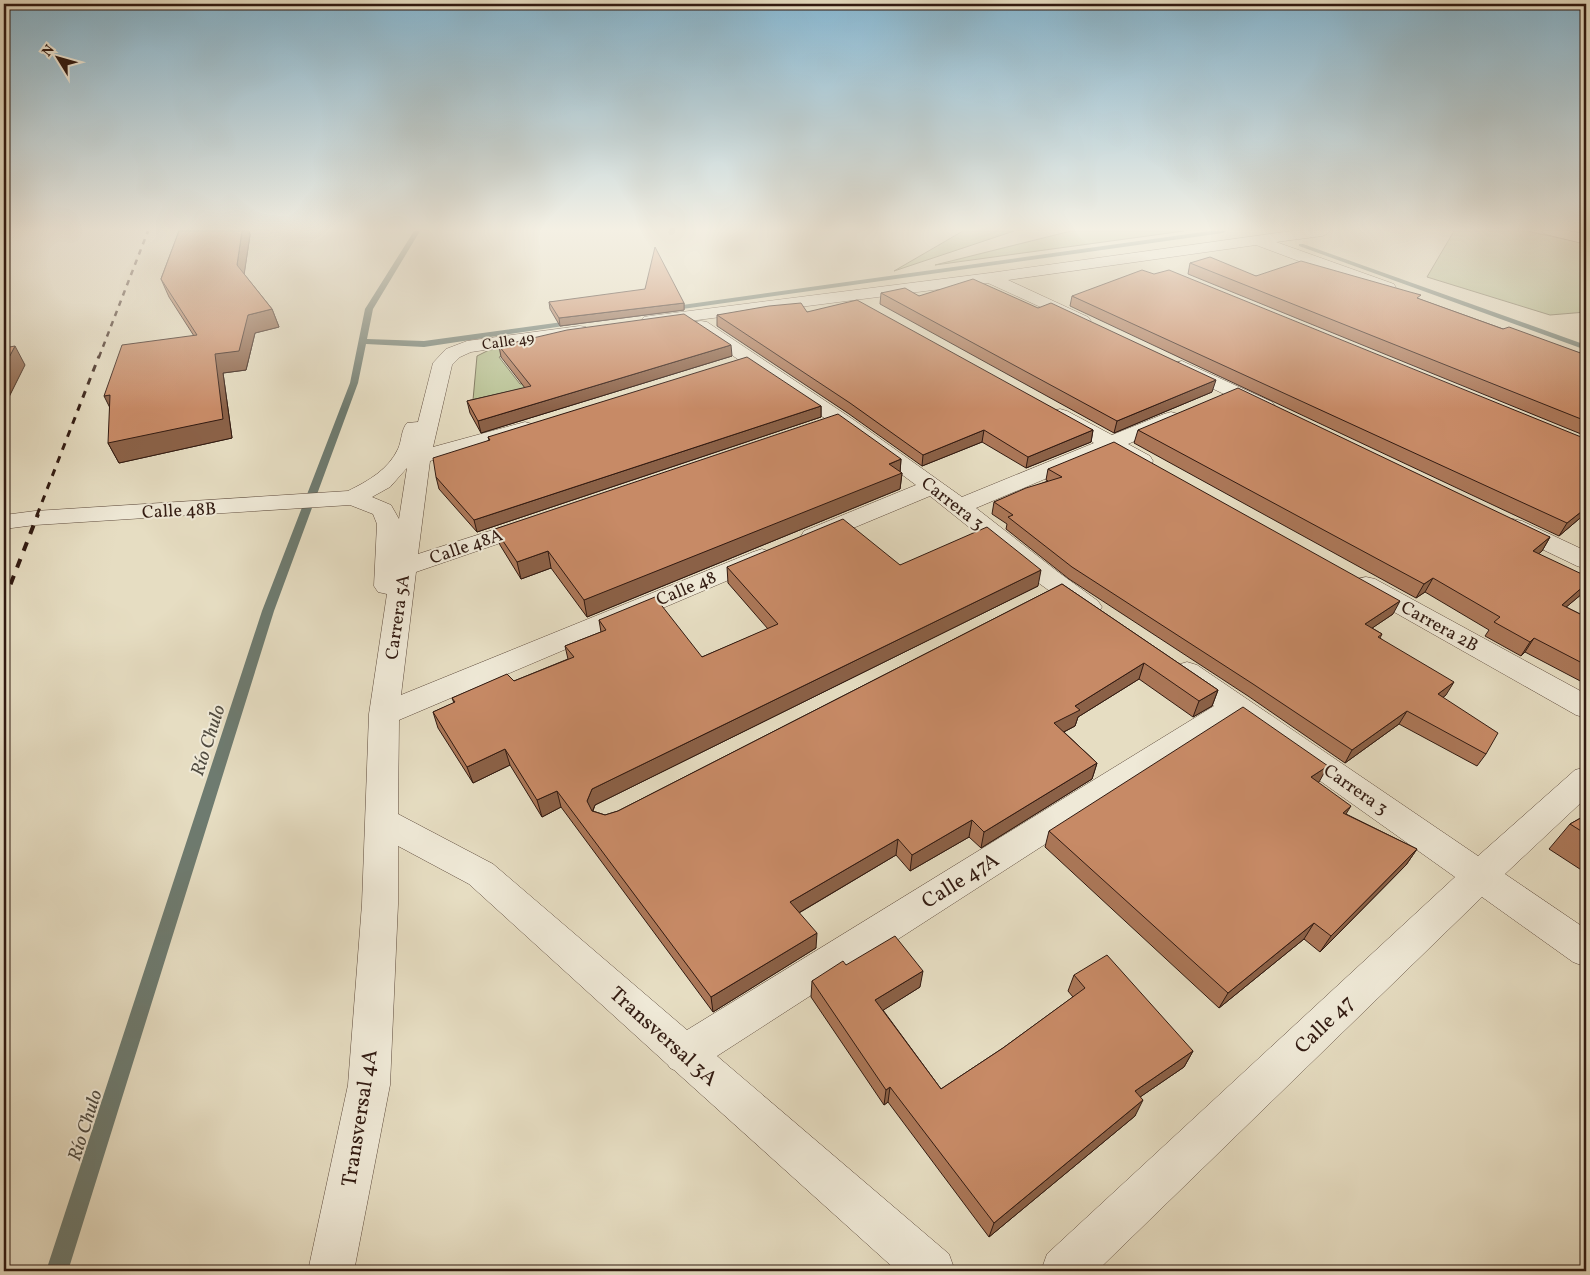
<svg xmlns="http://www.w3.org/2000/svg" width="1590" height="1275" font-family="Vollkorn,serif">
<rect width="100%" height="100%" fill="#e6ddc2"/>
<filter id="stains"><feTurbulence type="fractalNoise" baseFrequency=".004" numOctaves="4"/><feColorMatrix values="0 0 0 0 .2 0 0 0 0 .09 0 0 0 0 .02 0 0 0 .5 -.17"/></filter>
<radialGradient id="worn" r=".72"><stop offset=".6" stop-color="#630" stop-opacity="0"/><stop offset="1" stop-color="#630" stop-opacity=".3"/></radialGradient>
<g fill="#b7c092" stroke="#746d52">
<polygon points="963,231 1014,231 894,271"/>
<polygon points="1071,231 1184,231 935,265"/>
<polygon points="1454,231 1527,231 1586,244 1586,312 1550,315 1427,277"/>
<polygon points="528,345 540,347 499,357 520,384 541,379 551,393 472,411 477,356 489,350"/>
</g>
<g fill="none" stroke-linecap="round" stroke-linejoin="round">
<g fill="#6e7b70" fill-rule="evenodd">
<polygon points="414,231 420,231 373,309 367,339 424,341 577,320 581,322 577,324 424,347 366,344 358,383 274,611 68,1271 46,1271 262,611 350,383 365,309"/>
<polygon points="1210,231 1226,231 1223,233 668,311 664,309 668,307"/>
<polygon points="1299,244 1303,244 1586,345 1586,350 1299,246"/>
</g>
<defs>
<g id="minor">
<polygon points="1291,231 1330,231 1327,234 1322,236 1276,242 1394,284 1396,288 1394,292 1382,292 1256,245 1008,280 1088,317 1091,321 1088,325 1082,326 988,283 650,326 644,325 641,321 644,317 650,316 990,273"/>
<path d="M701 321 707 322 854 420 962 497 1094 443 1053 419 1050 415 1053 411 1060 409 1067 411 1112 435 1164 414 1171 412 1178 414 1181 418 1178 422 1128 444 1150 456 1153 461 1150 466C1135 469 1122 459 1109 452L976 508 1058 572 1098 601 1102 607 1098 613 1089 616 1080 613 1040 584 930 496 822 541 813 543 804 541 801 536 804 531 916 485 839 428 695 330 692 326 695 322Z"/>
<path d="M580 326 586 327 589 331 586 335 471 352 460 357 452 365 433 447 525 422 532 424 536 428 532 432 430 461 418 554 533 517 541 519 545 524 541 529 416 572 401 695 753 552 762 549 771 552 775 557 771 562 399 720 398 814 493 864 687 1030 1214 706 1177 679 1173 672 1177 665 1187 662 1197 665 1478 856 1575 770 1586 767V798L1505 874 1586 929V967L1573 962 1482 897 1097 1271H1041L1047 1254 1455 877 1236 721 717 1056 949 1254 955 1271H897L674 1070 670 1068 668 1065 469 884 398 846V904L390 1085 354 1271H308L348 1085 362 904 369 714 387 594 378 592 374 586 377 524 373 514 350 505 35 525 4 529V515L35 511 348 491C368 481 388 470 398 449 402 440 401 430 407 423L418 422 433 363 446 349 467 341ZM407 468 399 519 391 505 372 497 390 487Z"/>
<polygon points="1182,361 1272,402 1275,406 1272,410 1265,412 1258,410 1175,371 1172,367 1175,363"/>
<polygon points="1513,519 1522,521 1586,551 1586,569 1577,566 1504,531 1501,526 1504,521"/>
<polygon points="1366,577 1375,579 1586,694 1586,718 1576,715 1357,591 1353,585 1357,579"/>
</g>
<polygon id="major" points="1542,231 1569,231 1586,234 1586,244 1545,234"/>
</defs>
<use href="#minor" stroke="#5e4b3d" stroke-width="1"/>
<use href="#major" stroke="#311a11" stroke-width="1"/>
<use href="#minor" fill="#efe9d7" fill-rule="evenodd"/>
<use href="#major" fill="#e6ddc2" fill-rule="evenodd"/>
<polyline stroke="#311a11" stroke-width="2.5" stroke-dasharray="5.5 5.5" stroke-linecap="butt" points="99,357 148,231"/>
<polyline stroke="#311a11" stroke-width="3" stroke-dasharray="7 7" stroke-linecap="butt" points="37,515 99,356"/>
<polyline stroke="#311a11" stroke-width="4" stroke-dasharray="9 9" stroke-linecap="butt" points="4,601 38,514"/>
</g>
<g fill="#ab7758" stroke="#311a11">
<polygon points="179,231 249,231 250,235 244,274 272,309 279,327 255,333 246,370 223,373 232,438 119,463 108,443 194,336 169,297 161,279"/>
<polygon points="1190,263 1256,276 1419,299 1503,329 1586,355 1586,436 1188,274"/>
<polygon points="881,293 919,296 1212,392 1114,433 880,304"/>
<polygon points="1072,296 1586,513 1559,536 1070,306"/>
<polygon points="549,302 684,303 684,310 560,326 550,309"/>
<polygon points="807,312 1093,430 1091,442 1026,468 982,442 922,466 849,414 717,326 717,315"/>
<polygon points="499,346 732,356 481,433 470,413 467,401 525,388 501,357"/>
<polygon points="821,406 821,417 477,532 439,489 436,477 489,440 488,437"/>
<polygon points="1138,430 1550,537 1542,551 1538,554 1583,593 1566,607 1586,617 1586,684 1525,652 1521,656 1485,636 1489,630 1425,592 1416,598 1134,443"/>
<polygon points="901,459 900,472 902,473 900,489 587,617 551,568 521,579 500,545 495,529"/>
<polygon points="1048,469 1393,614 1372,628 1382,634 1380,638 1446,695 1443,697 1486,754 1477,766 1399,724 1345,763 1248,696 1069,579 1006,529 1007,524 992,514 994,502 1048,481 1046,480"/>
<polygon points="900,565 1038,586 595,805 593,811 605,815 618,811 1062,584 1218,690 1212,706 1193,717 1139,679 1078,717 1075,726 1064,732 1097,763 1092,779 981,848 969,837 910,871 896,855 799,913 816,948 713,1012 561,807 542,817 510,765 473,783 438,728 433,712 454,703 452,698 514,681 568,659 565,646 601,632 599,620 702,657 768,629 728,583 727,567"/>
<polygon points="1318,782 1346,814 1417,849 1406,865 1320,952 1304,939 1219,1008 1045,847 1049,831"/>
<polygon points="1586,815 1586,873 1549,849 1570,824"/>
<polygon points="846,965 920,987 883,1010 941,1089 1003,1048 1073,997 1068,991 1074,975 1193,1051 1184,1067 1140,1097 1135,1116 989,1237 888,1102 884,1105 811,997 812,981"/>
</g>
<g fill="#8b6147" stroke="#311a11">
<polygon points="242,231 249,231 250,235 243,282 237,265"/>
<polygon points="684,303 684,310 560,326 559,318"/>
<polygon points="272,309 279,327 255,333 246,370 223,373 232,438 119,463 108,443 215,354 248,315"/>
<polygon points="731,345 732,356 481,433 478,421"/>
<polygon points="15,346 25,365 4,407 4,367"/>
<polygon points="1216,380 1212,392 1114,433 1117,421"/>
<polygon points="110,395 114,416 104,396"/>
<polygon points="821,406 821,417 477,532 474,520"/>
<polygon points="984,430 982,442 922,466 923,455"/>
<polygon points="1093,430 1091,442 1026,468 1028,457"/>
<polygon points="901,459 900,473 902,473 900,489 587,617 584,600"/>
<polygon points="1586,508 1586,513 1559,536 1567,523"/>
<polygon points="1550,537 1542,551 1525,565 1533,551"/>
<polygon points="548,551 551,568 521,579 517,562"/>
<polygon points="1041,570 1038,586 595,805 590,817 587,801 592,789"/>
<polygon points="1433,578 1425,592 1416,598 1424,584"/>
<polygon points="1586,584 1586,588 1583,593 1552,619 1562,605"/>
<polygon points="1400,601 1393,614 1359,637 1365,624"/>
<polygon points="1534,638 1525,652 1521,656 1530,642"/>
<polygon points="1144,663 1139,679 1078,717 1075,726 1050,739 1054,723 1075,706"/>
<polygon points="1454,682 1446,695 1431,707 1438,694"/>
<polygon points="1218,690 1212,706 1193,717 1199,701"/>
<polygon points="1407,711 1399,724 1345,763 1352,750"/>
<polygon points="505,749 510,765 473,783 467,767"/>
<polygon points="1097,763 1092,779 981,848 984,832"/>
<polygon points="1328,766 1319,782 1303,794 1311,777"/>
<polygon points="557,791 561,807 542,817 537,800"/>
<polygon points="1351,806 1341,822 1343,813"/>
<polygon points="972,820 969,837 910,871 912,855"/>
<polygon points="898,839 896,855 790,918 790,902"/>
<polygon points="1417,849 1406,865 1320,952 1331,936"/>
<polygon points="1314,923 1304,939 1219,1008 1228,993"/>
<polygon points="817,933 816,948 713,1012 711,997"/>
<polygon points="923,971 920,987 874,1016 875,1000"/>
<polygon points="1193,1051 1184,1067 1127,1106 1135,1091"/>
<polygon points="890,1087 888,1102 884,1105 886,1090"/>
<polygon points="1143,1100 1135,1116 989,1237 994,1223"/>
</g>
<g fill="#c78a66" stroke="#311a11">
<polygon points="179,231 242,231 237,265 272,309 248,315 239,351 215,354 223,419 108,443 110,395 104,396 122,345 197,335 161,279"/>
<polygon points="655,247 684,303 559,318 549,302 645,289"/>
<polygon points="1210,257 1256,276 1301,261 1410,292 1421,295 1417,298 1503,329 1509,327 1586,355 1586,421 1190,263"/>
<polygon points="1142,270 1154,274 1169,270 1586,439 1586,508 1567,523 1072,296"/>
<polygon points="973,279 1038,308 1051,303 1216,380 1117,421 881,293 905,288 919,296"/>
<polygon points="857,300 1093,430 1028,457 984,430 923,455 850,403 717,315 769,306 801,303 807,312"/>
<polygon points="684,314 731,345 478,421 467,401 531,386 499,346 567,330"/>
<polygon points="15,346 4,367 4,348"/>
<polygon points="747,357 821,406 474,520 436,477 433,458 490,440 488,437"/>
<polygon points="1238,388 1550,537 1533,551 1586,576 1586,584 1562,605 1586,617 1586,665 1534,638 1530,642 1494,622 1500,617 1433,578 1424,584 1138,430"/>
<polygon points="838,414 901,459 889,464 902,473 584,600 548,551 517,562 495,529"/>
<polygon points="1114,442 1400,601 1365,624 1382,634 1378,637 1454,682 1438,694 1498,733 1486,754 1407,711 1352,750 1253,684 1072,567 1008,517 1013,515 994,502 1026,488 1062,477 1048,469"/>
<polygon points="843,519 900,565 987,527 1041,570 592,789 587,801 592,811 605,815 618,811 1062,584 1218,690 1199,701 1144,663 1075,706 1080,710 1054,723 1097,763 984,832 972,820 912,855 898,839 790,902 817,933 711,997 557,791 537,800 505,749 467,767 433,712 455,702 452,698 507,674 514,681 574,657 565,646 606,630 599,620 655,597 702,657 778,624 727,567"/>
<polygon points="1243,707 1328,766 1311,777 1351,806 1343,813 1417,849 1331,936 1314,923 1228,993 1049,831"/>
<polygon points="1586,815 1586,834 1570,824"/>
<polygon points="895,936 923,971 875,1000 941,1089 1003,1048 1085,988 1074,975 1107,955 1193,1051 1135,1091 1143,1100 994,1223 890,1087 886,1090 812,981 843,961 846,965"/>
</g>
<linearGradient id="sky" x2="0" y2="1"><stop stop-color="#87b7d1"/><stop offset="0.56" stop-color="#f4f0e4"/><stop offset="1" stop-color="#f4f0e4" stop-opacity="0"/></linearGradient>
<rect width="1590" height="409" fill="url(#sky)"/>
<g text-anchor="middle" stroke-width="4" stroke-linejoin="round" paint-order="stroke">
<g font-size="15" fill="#311a11" stroke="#efe9d7">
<text transform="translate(508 341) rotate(-8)" y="5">Calle 49</text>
</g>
<g font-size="18" fill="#311a11" stroke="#efe9d7">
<text transform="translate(953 503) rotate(38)" y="6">Carrera 3</text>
<text transform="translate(179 510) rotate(-3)" y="6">Calle 48B</text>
<text transform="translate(466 546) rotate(-19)" y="6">Calle 48A</text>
<text transform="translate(686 588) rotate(-23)" y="6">Calle 48</text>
<text transform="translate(397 617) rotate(-82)" y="6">Carrera 5A</text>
<text transform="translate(1440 626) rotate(29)" y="6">Carrera 2B</text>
<text transform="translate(1356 789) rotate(35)" y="6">Carrera 3</text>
</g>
<g font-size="19" font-style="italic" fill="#504b40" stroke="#efe9d7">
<text transform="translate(207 740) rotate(-72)" y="7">Río Chulo</text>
<text transform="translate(84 1125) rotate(-72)" y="7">Río Chulo</text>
</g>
<g font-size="21" fill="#311a11" stroke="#efe9d7">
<text transform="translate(960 880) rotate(-32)" y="7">Calle 47A</text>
<text transform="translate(1324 1024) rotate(-44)" y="7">Calle 47</text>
<text transform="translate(664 1036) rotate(42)" y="7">Transversal 3A</text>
<text transform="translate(359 1118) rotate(-81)" y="7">Transversal 4A</text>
</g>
</g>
<rect width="1590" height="1275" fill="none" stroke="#e6ddc2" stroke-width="20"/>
<rect x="5" y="5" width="1580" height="1265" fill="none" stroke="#311a11" stroke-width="2.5"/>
<rect x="10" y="10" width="1570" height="1255" fill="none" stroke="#311a11"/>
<g transform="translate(58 58) rotate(307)" stroke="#efe9d7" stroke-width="4" paint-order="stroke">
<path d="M0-4L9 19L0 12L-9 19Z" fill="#311a11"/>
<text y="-8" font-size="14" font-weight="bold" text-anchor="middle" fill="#311a11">N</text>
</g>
<rect width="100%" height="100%" filter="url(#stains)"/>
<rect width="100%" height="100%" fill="url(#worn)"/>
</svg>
